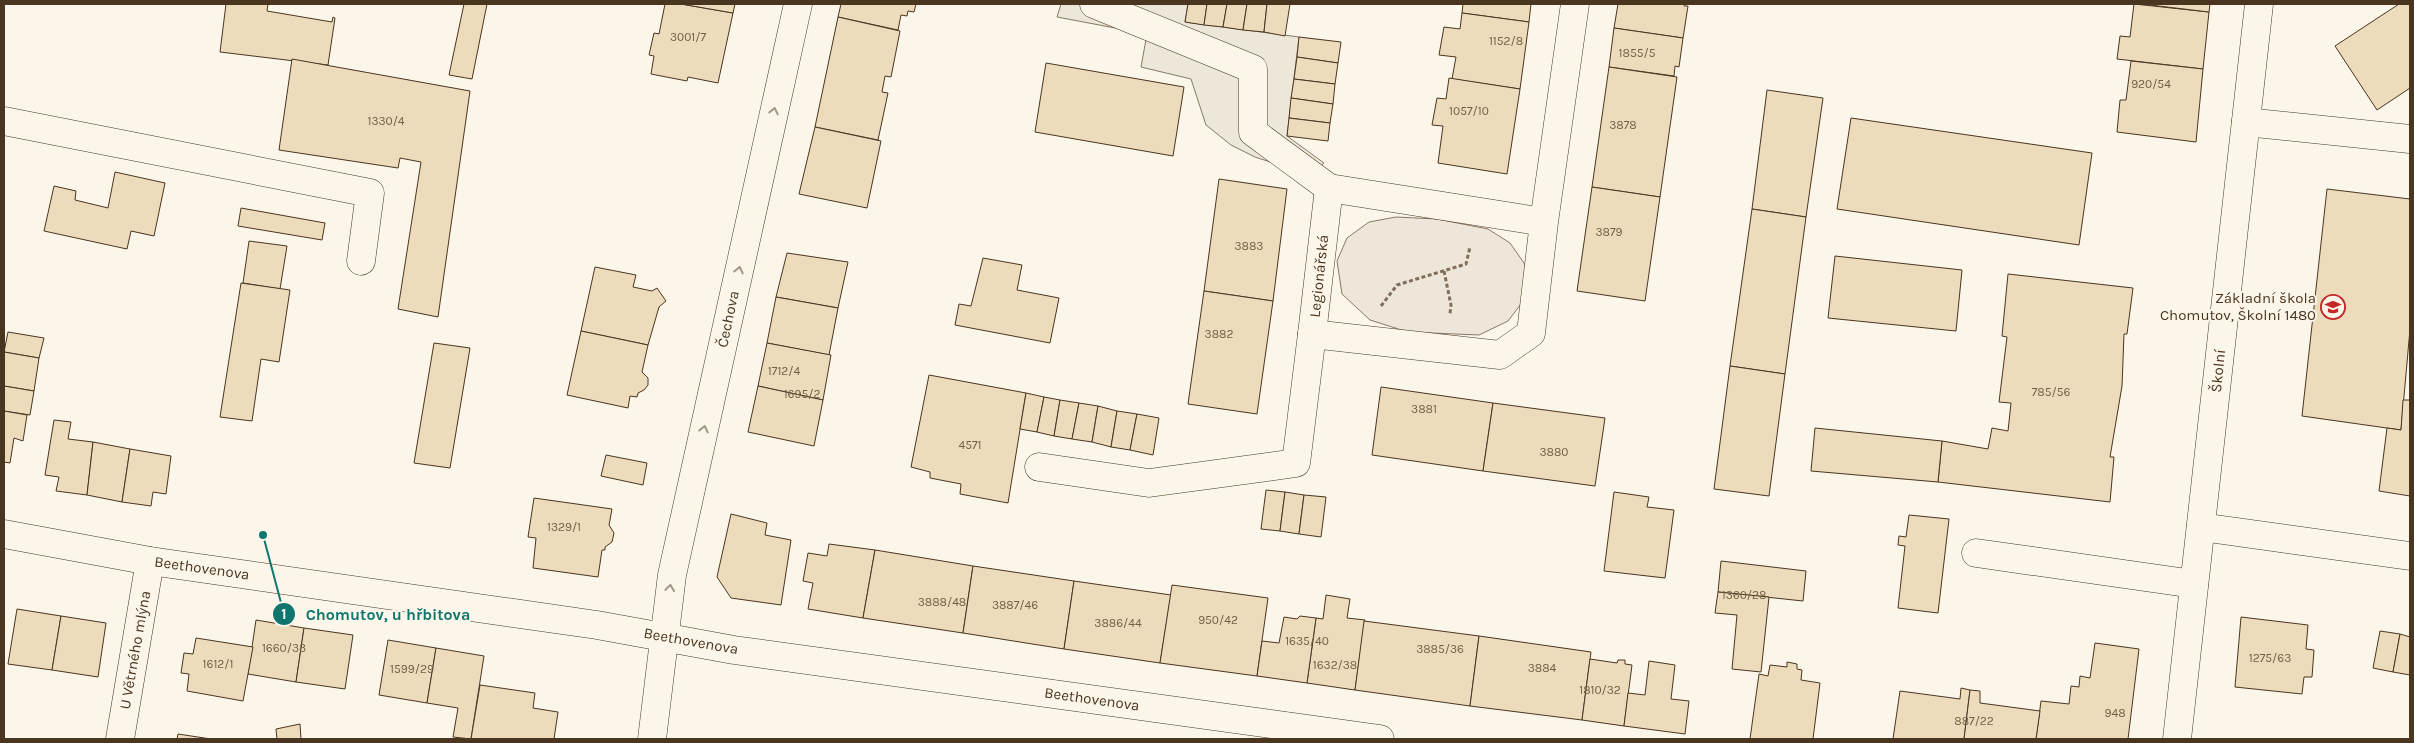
<svg xmlns="http://www.w3.org/2000/svg" width="2414" height="743" font-family="Karla,sans-serif">
<rect width="100%" height="100%" fill="#fbf6e9"/>
<polygon fill="#ede6d9" stroke="#887966" points="1396,217 1437,219 1488,229 1510,243 1524,263 1527,271 1527,296 1508,321 1479,335 1408,332 1370,320 1342,294 1337,261 1347,238 1369,222"/>
<polygon fill="#ede7d9" stroke="#887966" points="1061,4 1188,4 1185,22 1299,37 1287,136 1324,163 1310,175 1255,157 1231,145 1206,125 1191,79 1141,67 1147,34 1057,17"/>
<g fill="#ecdcbc" stroke="#4a3520">
<polygon points="226,4 268,4 267,11 332,22 333,17 335,18 328,65 220,52"/>
<polygon points="464,4 487,4 472,79 449,75"/>
<polygon points="665,4 681,4 733,13 718,83 688,77 687,81 651,74 654,56 649,55 654,33 659,34"/>
<polygon points="681,4 735,4 733,13"/>
<polygon points="841,4 916,4 914,12 908,11 907,16 901,15 898,30 838,17"/>
<polygon points="1188,4 1207,4 1204,25 1185,22"/>
<polygon points="1207,4 1227,4 1223,27 1204,25"/>
<polygon points="1227,4 1247,4 1243,30 1223,27"/>
<polygon points="1247,4 1267,4 1264,32 1243,30"/>
<polygon points="1267,4 1290,4 1285,36 1264,32"/>
<polygon points="1463,4 1531,4 1529,22 1462,13"/>
<polygon points="1618,4 1684,4 1684,6 1688,6 1683,38 1614,28"/>
<polygon points="2134,4 2209,12 2203,69 2117,59 2120,36 2130,37"/>
<polygon points="2142,4 2210,4 2209,12"/>
<polygon points="2399,4 2410,4 2410,88 2377,110 2335,46"/>
<polygon points="1462,13 1529,22 1520,89 1452,79 1456,57 1439,55 1444,27 1460,29"/>
<polygon points="838,17 900,31 891,77 885,76 882,92 888,93 878,140 815,127"/>
<polygon points="1614,28 1683,38 1679,67 1675,66 1674,76 1609,67"/>
<polygon points="1299,37 1341,42 1338,63 1297,57"/>
<polygon points="1297,57 1338,63 1335,84 1294,79"/>
<polygon points="292,59 470,91 438,317 398,309 421,162 400,158 398,168 279,150"/>
<polygon points="2131,61 2203,69 2196,142 2117,132 2120,100 2126,100"/>
<polygon points="1046,63 1184,87 1173,156 1035,132"/>
<polygon points="1609,67 1677,77 1660,197 1592,187"/>
<polygon points="1449,78 1520,89 1507,174 1438,163 1443,126 1432,125 1437,98 1446,99"/>
<polygon points="1294,79 1335,84 1333,104 1291,98"/>
<polygon points="1767,90 1823,98 1806,217 1752,209"/>
<polygon points="1291,98 1333,104 1330,123 1289,118"/>
<polygon points="1289,118 1330,123 1328,141 1287,136"/>
<polygon points="1851,118 2092,153 2079,245 1837,209"/>
<polygon points="815,127 881,141 867,208 799,194"/>
<polygon points="115,172 165,183 154,236 131,231 127,249 44,231 54,186 76,191 75,200 108,208"/>
<polygon points="1219,179 1287,189 1273,301 1204,291"/>
<polygon points="1592,187 1660,197 1645,301 1577,291"/>
<polygon points="2327,189 2410,199 2410,329 2401,430 2302,416"/>
<polygon points="241,208 325,223 322,240 238,226"/>
<polygon points="1752,209 1806,217 1785,374 1730,366"/>
<polygon points="249,241 287,246 280,289 243,283"/>
<polygon points="787,253 848,262 838,308 776,297"/>
<polygon points="1835,256 1962,270 1956,331 1828,318"/>
<polygon points="983,258 1022,265 1017,290 1059,298 1050,343 955,325 959,304 971,306"/>
<polygon points="595,267 636,275 633,287 652,291 657,288 666,301 659,307 648,345 581,331"/>
<polygon points="2008,274 2133,288 2127,334 2124,334 2122,386 2110,457 2114,457 2110,502 1938,482 1942,441 1988,449 1992,428 2008,431 2011,403 1999,402 2007,337 2002,336"/>
<polygon points="241,283 290,290 279,362 261,359 252,421 220,417"/>
<polygon points="1204,291 1273,301 1257,414 1188,404"/>
<polygon points="776,297 838,308 829,355 767,343"/>
<polygon points="581,331 648,345 642,372 648,378 648,385 644,390 638,393 637,397 630,396 628,408 567,395"/>
<polygon points="8,332 44,338 39,358 4,352"/>
<polygon points="434,343 470,348 450,468 414,463"/>
<polygon points="767,343 831,355 823,400 758,386"/>
<polygon points="4,352 39,358 34,391 4,386"/>
<polygon points="1730,366 1785,374 1769,496 1714,489"/>
<polygon points="929,375 1026,393 1008,503 960,494 961,484 930,478 930,472 911,467"/>
<polygon points="4,386 34,391 30,415 4,411"/>
<polygon points="758,386 823,400 814,446 748,432"/>
<polygon points="1381,387 1493,403 1483,471 1372,455"/>
<polygon points="1026,393 1044,397 1037,432 1020,429"/>
<polygon points="1044,397 1060,400 1054,436 1037,432"/>
<polygon points="1060,400 1079,403 1072,439 1054,436"/>
<polygon points="2403,400 2410,400 2410,496 2379,491 2387,428 2401,430"/>
<polygon points="1079,403 1098,406 1092,442 1072,439"/>
<polygon points="1493,403 1605,418 1595,486 1483,471"/>
<polygon points="1098,406 1117,411 1111,447 1092,442"/>
<polygon points="4,411 27,415 23,441 14,438 10,463 4,462"/>
<polygon points="1117,411 1137,414 1130,450 1111,447"/>
<polygon points="1137,414 1159,418 1153,455 1130,450"/>
<polygon points="54,420 71,422 68,439 93,442 87,495 56,491 59,477 45,475"/>
<polygon points="1815,428 1942,441 1938,482 1811,471"/>
<polygon points="93,442 130,449 122,502 87,495"/>
<polygon points="130,449 171,456 166,494 153,492 151,506 122,502"/>
<polygon points="606,455 647,463 643,485 601,476"/>
<polygon points="1266,490 1285,492 1280,531 1261,529"/>
<polygon points="1285,492 1304,495 1299,534 1280,531"/>
<polygon points="1614,492 1649,497 1647,507 1674,510 1665,578 1604,571"/>
<polygon points="1304,495 1326,497 1321,537 1299,534"/>
<polygon points="534,498 612,509 609,525 614,533 612,542 605,547 605,550 602,550 598,577 533,568 536,538 528,537"/>
<polygon points="731,514 767,523 765,535 791,540 781,605 731,598 717,577"/>
<polygon points="1909,515 1949,519 1938,613 1898,608 1905,546 1898,545 1899,536 1906,537"/>
<polygon points="829,544 875,550 863,618 808,609 813,583 803,581 808,553 827,556"/>
<polygon points="875,550 973,566 963,633 863,618"/>
<polygon points="1721,561 1806,571 1803,601 1718,592"/>
<polygon points="973,566 1074,581 1064,649 963,633"/>
<polygon points="1074,581 1171,595 1160,663 1064,649"/>
<polygon points="1172,585 1268,598 1257,676 1160,663"/>
<polygon points="1718,592 1769,597 1761,672 1732,669 1737,615 1715,613"/>
<polygon points="1326,595 1350,599 1347,618 1365,620 1355,690 1307,683 1316,618 1323,619"/>
<polygon points="17,609 61,616 52,670 8,664"/>
<polygon points="61,616 106,623 98,677 52,670"/>
<polygon points="1300,616 1316,618 1307,683 1257,676 1262,641 1279,643 1284,617 1297,619"/>
<polygon points="2241,617 2308,625 2306,649 2314,650 2312,677 2304,677 2302,694 2235,687"/>
<polygon points="256,620 304,628 296,682 248,674"/>
<polygon points="1364,621 1479,636 1470,706 1355,690"/>
<polygon points="304,628 353,635 345,689 296,682"/>
<polygon points="2380,631 2400,634 2393,672 2373,668"/>
<polygon points="2400,634 2410,637 2410,675 2393,672"/>
<polygon points="1479,636 1591,652 1582,720 1470,706"/>
<polygon points="196,638 253,647 243,701 187,691 189,674 181,673 184,653 193,654"/>
<polygon points="388,640 436,648 427,703 379,695"/>
<polygon points="2095,643 2139,649 2128,739 2036,739 2041,701 2069,704 2071,686 2079,687 2080,676 2090,678"/>
<polygon points="436,648 484,656 471,739 453,737 458,708 427,703"/>
<polygon points="1590,659 1617,663 1618,660 1625,660 1625,664 1632,665 1624,726 1582,720"/>
<polygon points="1649,661 1675,665 1671,699 1689,701 1685,734 1624,726 1628,693 1645,695"/>
<polygon points="1787,662 1797,664 1797,669 1802,670 1801,680 1820,683 1813,739 1750,739 1759,674 1768,676 1770,665 1787,667"/>
<polygon points="480,685 535,693 533,708 558,712 554,739 471,739"/>
<polygon points="1961,688 1970,690 1964,739 1893,739 1900,691 1960,699"/>
<polygon points="1970,690 1980,691 1980,703 2040,711 2036,739 1964,739"/>
<polygon points="300,724 301,739 277,739 276,729"/>
<polygon points="178,734 211,739 177,739"/>
</g>
<g fill="none" stroke-linecap="round" stroke-linejoin="round">
<defs>
<g id="minor">
<polyline points="1094,4 1253,69 1253,132 1329,188"/>
<polyline points="4,121 370,193 361,261"/>
<polyline points="2246,122 2410,139"/>
<polyline points="1544,222 1329,188 1312,334 1500,355 1531,333 1544,222 1575,4"/>
<polyline points="1039,467 1149,483 1296,463 1312,334"/>
<polyline points="2201,527 2410,556"/>
<polyline points="4,534 150,561 597,625 734,650 1380,739"/>
<polyline points="1976,553 2194,584"/>
<polyline points="120,739 150,561"/>
<polyline points="652,739 672,575 798,4"/>
<polyline points="2177,739 2259,4"/>
</g>
</defs>
<use href="#minor" stroke="#4a3520" stroke-width="29"/>
<g stroke="#7f6f5c" stroke-width="3" stroke-dasharray="4 2.5" stroke-linecap="butt">
<polyline points="1444,271 1451,305 1450,314"/>
<polyline points="1381,306 1397,285 1466,264 1470,247"/>
</g>
<use href="#minor" stroke="#fbf6e9" stroke-width="28"/>
</g>
<defs><path id="oneway-chevron" d="M-2-3.5L2.5 0L-2 3.5" fill="none" stroke-width="1.6" stroke-linecap="round" stroke-linejoin="round" transform="scale(1.25)"/></defs>
<g stroke="#a29684">
<use href="#oneway-chevron" transform="translate(774 111) rotate(-78)"/>
<use href="#oneway-chevron" transform="translate(739 270) rotate(-78)"/>
<use href="#oneway-chevron" transform="translate(704 429) rotate(-78)"/>
<use href="#oneway-chevron" transform="translate(670 588) rotate(-82)"/>
</g>
<defs>
<symbol id="school-ring" viewBox="-11 -11 22 22"><circle r="9.5" fill="#fbf6e9" stroke="#c62828" stroke-width="1.5"/><path d="M0-5L7-2L0 1L-7-2ZM-4 1L0 2.5L4 1V4Q0 6-4 4Z" fill="#c62828"/></symbol>
</defs>
<g fill-rule="evenodd">
<use href="#school-ring" x="2319" y="293" width="28" height="28"/>
</g>
<g text-anchor="middle" stroke-width="4" stroke-linejoin="round" paint-order="stroke">
<g font-size="12" fill="#725f47">
<text x="688" y="41">3001/7</text>
<text x="1506" y="45">1152/8</text>
<text x="1637" y="57">1855/5</text>
<text x="2151" y="88">920/54</text>
<text x="1469" y="115">1057/10</text>
<text x="386" y="125">1330/4</text>
<text x="1623" y="129">3878</text>
<text x="1609" y="236">3879</text>
<text x="1249" y="250">3883</text>
<text x="1219" y="338">3882</text>
<text x="784" y="375">1712/4</text>
<text x="2051" y="396">785/56</text>
<text x="802" y="398">1695/2</text>
<text x="1424" y="413">3881</text>
<text x="970" y="449">4571</text>
<text x="1554" y="456">3880</text>
<text x="564" y="531">1329/1</text>
<text x="1744" y="599">1360/28</text>
<text x="942" y="606">3888/48</text>
<text x="1015" y="609">3887/46</text>
<text x="1218" y="624">950/42</text>
<text x="1118" y="627">3886/44</text>
<text x="1307" y="645">1635/40</text>
<text x="284" y="652">1660/33</text>
<text x="1440" y="653">3885/36</text>
<text x="2270" y="662">1275/63</text>
<text x="218" y="668">1612/1</text>
<text x="1335" y="669">1632/38</text>
<text x="1542" y="672">3884</text>
<text x="412" y="673">1599/29</text>
<text x="1600" y="694">1810/32</text>
<text x="2115" y="717">948</text>
<text x="1974" y="725">887/22</text>
</g>
<g font-size="15" fill="#4a3520" stroke="#fbf6e9">
<text transform="translate(1319 276) rotate(-84)" y="5">Legionářská</text>
<text transform="translate(728 319) rotate(-78)" y="5">Čechova</text>
<text transform="translate(2218 371) rotate(-84)" y="5">Školní</text>
<text transform="translate(202 568) rotate(8)" y="5">Beethovenova</text>
<text transform="translate(691 641) rotate(10)" y="5">Beethovenova</text>
<text transform="translate(135 650) rotate(-80)" y="5">U Větrného mlýna</text>
<text transform="translate(1092 699) rotate(8)" y="5">Beethovenova</text>
</g>
<g font-size="15" fill="#4a3520" stroke="#fbf6e9" text-anchor="end">
<text x="2316" y="303">Základní škola<tspan x="2316" dy="17">Chomutov, Školní 1480</tspan></text>
</g>
</g>
<path fill="none" stroke="#0f766e" stroke-width="2" d="M263 535L284 614"/>
<g fill="#0f766e" stroke="#fbf6e9" stroke-width="2">
<circle cx="263" cy="535" r="5"/>
<circle cx="284" cy="614" r="12"/>
</g>
<g font-size="15" text-anchor="middle" font-weight="bold" fill="#fff">
<text x="284" y="619">1</text>
</g>
<g font-size="16" text-anchor="middle" font-weight="bold" fill="#0f766e" stroke="#fbf6e9" stroke-width="4" stroke-linejoin="round" paint-order="stroke">
<text x="388" y="620">Chomutov, u hřbitova</text>
</g>
<rect width="2414" height="743" fill="none" stroke="#4a3520" stroke-width="10"/>
</svg>
